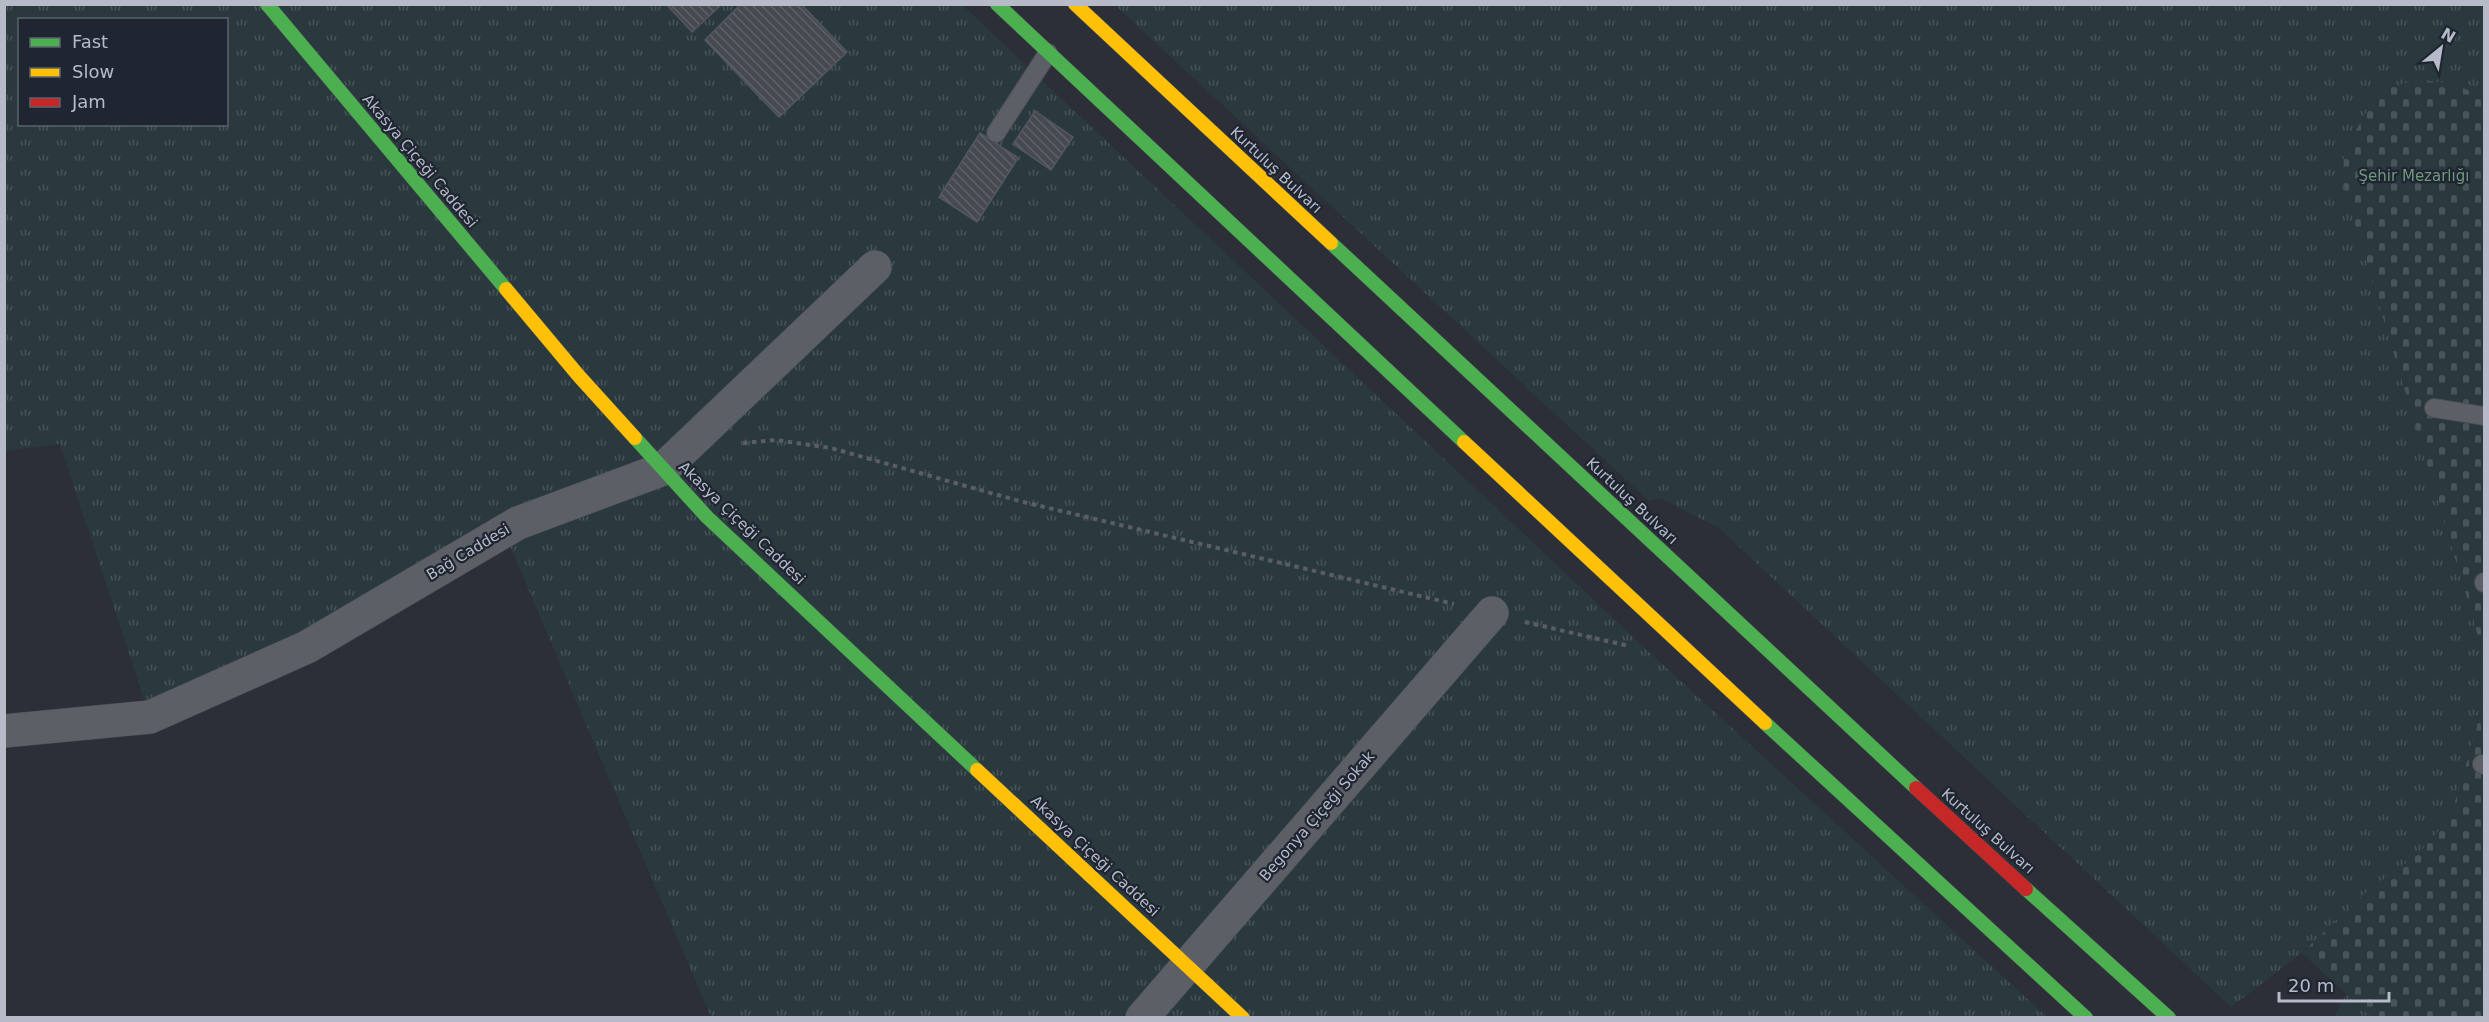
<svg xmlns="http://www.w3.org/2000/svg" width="2489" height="1022" font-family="'DejaVu Sans',sans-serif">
<defs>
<pattern id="grass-tufts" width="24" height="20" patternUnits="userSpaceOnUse" patternTransform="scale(1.5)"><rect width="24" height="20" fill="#2a393e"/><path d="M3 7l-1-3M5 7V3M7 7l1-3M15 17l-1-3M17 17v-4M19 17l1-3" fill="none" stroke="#475458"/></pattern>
<pattern id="cemetery-stones" width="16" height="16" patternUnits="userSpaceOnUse" patternTransform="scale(1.5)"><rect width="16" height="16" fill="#2a393e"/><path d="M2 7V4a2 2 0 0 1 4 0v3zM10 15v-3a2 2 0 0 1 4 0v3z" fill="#475458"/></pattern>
<pattern id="building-back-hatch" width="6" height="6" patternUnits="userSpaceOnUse" patternTransform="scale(1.5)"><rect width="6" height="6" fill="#464950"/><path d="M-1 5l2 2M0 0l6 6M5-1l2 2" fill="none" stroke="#5e6168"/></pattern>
</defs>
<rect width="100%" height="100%" fill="#2c2f38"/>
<g fill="url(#grass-tufts)" fill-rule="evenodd">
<path d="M4 5H962L1648 651 2047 1017H711L504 532 150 717 60 444 5 451ZM20 20H226V124H20Z"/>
<polygon points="1115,5 2484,5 2484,97 2456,85 2417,79 2384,90 2367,111 2344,152 2343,184 2474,621 2484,662 2484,687 2476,732 2450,818 2417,855 2364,894 2302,953 2231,1007 1719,528 1660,498 1649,501"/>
<polygon points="2346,994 2371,1017 2334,1018"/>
</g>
<g fill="url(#cemetery-stones)">
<polygon points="2417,79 2456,85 2484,97 2484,662 2474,621 2343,184 2344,152 2367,111 2384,90"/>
<polygon points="2484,687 2484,1017 2371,1017 2302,953 2364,894 2417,855 2450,818 2476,732"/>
</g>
<g fill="url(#building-back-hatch)" stroke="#54575f" stroke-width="1.5">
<polygon points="666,4 722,4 692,32"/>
<polygon points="741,4 801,4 847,52 779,117 705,40"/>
<polygon points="1035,111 1073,137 1051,170 1013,144"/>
<polygon points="980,133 1018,158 977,222 939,197"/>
</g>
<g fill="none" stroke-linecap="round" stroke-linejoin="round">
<defs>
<g id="lane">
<polyline points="996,133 1048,53"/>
<polyline points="2434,408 2484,416"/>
<polyline points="2484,582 2484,583"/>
<polyline points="2482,764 2484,765"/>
</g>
<g id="street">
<polyline points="4,731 150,717 307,647 518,523 663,469 875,267"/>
<polyline points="1142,1018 1492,613"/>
</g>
<g id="fast">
<polyline points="267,4 506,289"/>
<polyline points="997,4 1464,442"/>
<polyline points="1331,243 1916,788"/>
<polyline points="635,438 707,517 977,770"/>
<polyline points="1765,723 2086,1018"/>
<polyline points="2026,889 2169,1018"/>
</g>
<g id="slow">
<polyline points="1075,4 1331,243"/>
<polyline points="506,289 578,375 635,438"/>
<polyline points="1464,442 1765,723"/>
<polyline points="977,770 1243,1018"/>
</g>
<polyline id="jam" points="1916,788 2026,889"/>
</defs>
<use href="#lane" stroke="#484b51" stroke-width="20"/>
<use href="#street" stroke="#484b51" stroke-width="34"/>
<use href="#fast" stroke="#484b51" stroke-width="15"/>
<use href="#slow" stroke="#484b51" stroke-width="15"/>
<use href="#jam" stroke="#484b51" stroke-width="15"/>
<g stroke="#5a5d63" stroke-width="4" stroke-dasharray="4.5 4.5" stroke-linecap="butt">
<polyline points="743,443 776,440 831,448 1019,501 1454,604"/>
<polyline points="1525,622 1629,646"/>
</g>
<use href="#lane" stroke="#5c5f66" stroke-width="18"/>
<use href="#street" stroke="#5c5f66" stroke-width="33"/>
<use href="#fast" stroke="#4caf50" stroke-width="14"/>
<use href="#slow" stroke="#ffc107" stroke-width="14"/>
<use href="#jam" stroke="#c62828" stroke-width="14"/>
</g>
<g text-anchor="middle" stroke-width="4.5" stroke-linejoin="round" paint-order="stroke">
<g font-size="15" fill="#b7bbc8" stroke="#202532">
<text transform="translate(420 161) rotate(50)" y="5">Akasya Çiçeği Caddesi</text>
<text transform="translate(1276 170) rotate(43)" y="5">Kurtuluş Bulvarı</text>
<text transform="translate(1632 501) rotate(43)" y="5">Kurtuluş Bulvarı</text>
<text transform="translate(742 523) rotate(44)" y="5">Akasya Çiçeği Caddesi</text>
<text transform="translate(468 552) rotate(-31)" y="5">Bağ Caddesi</text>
<text transform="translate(1317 816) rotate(-49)" y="5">Begonya Çiçeği Sokak</text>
<text transform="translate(1988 831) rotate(42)" y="5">Kurtuluş Bulvarı</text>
<text transform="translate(1095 856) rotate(43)" y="5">Akasya Çiçeği Caddesi</text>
</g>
<g font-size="15" fill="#71977f" stroke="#202532">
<text x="2414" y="181">Şehir Mezarlığı</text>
</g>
</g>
<rect width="2489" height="1022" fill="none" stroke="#b7bbc8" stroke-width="12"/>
<rect x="18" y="18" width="210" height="108" fill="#202532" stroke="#5c616e" stroke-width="1.5"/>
<rect x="30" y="38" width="30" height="9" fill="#4caf50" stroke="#5c616e" stroke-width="1.5"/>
<text x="72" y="48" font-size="18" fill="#b7bbc8">Fast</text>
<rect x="30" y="68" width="30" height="9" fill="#ffc107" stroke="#5c616e" stroke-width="1.5"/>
<text x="72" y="78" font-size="18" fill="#b7bbc8">Slow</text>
<rect x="30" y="98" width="30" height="9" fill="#c62828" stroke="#5c616e" stroke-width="1.5"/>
<text x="72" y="108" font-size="18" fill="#b7bbc8">Jam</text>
<g transform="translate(2441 48) rotate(30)" stroke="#202532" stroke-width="4.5" paint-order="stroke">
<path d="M0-4.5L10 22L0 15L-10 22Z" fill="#b7bbc8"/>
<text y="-9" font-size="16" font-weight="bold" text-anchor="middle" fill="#b7bbc8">N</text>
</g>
<path d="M2279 992v9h110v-9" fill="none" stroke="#b7bbc8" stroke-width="3"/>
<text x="2288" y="992" font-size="18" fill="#b7bbc8" stroke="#202532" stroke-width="4.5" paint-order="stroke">20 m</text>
</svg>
